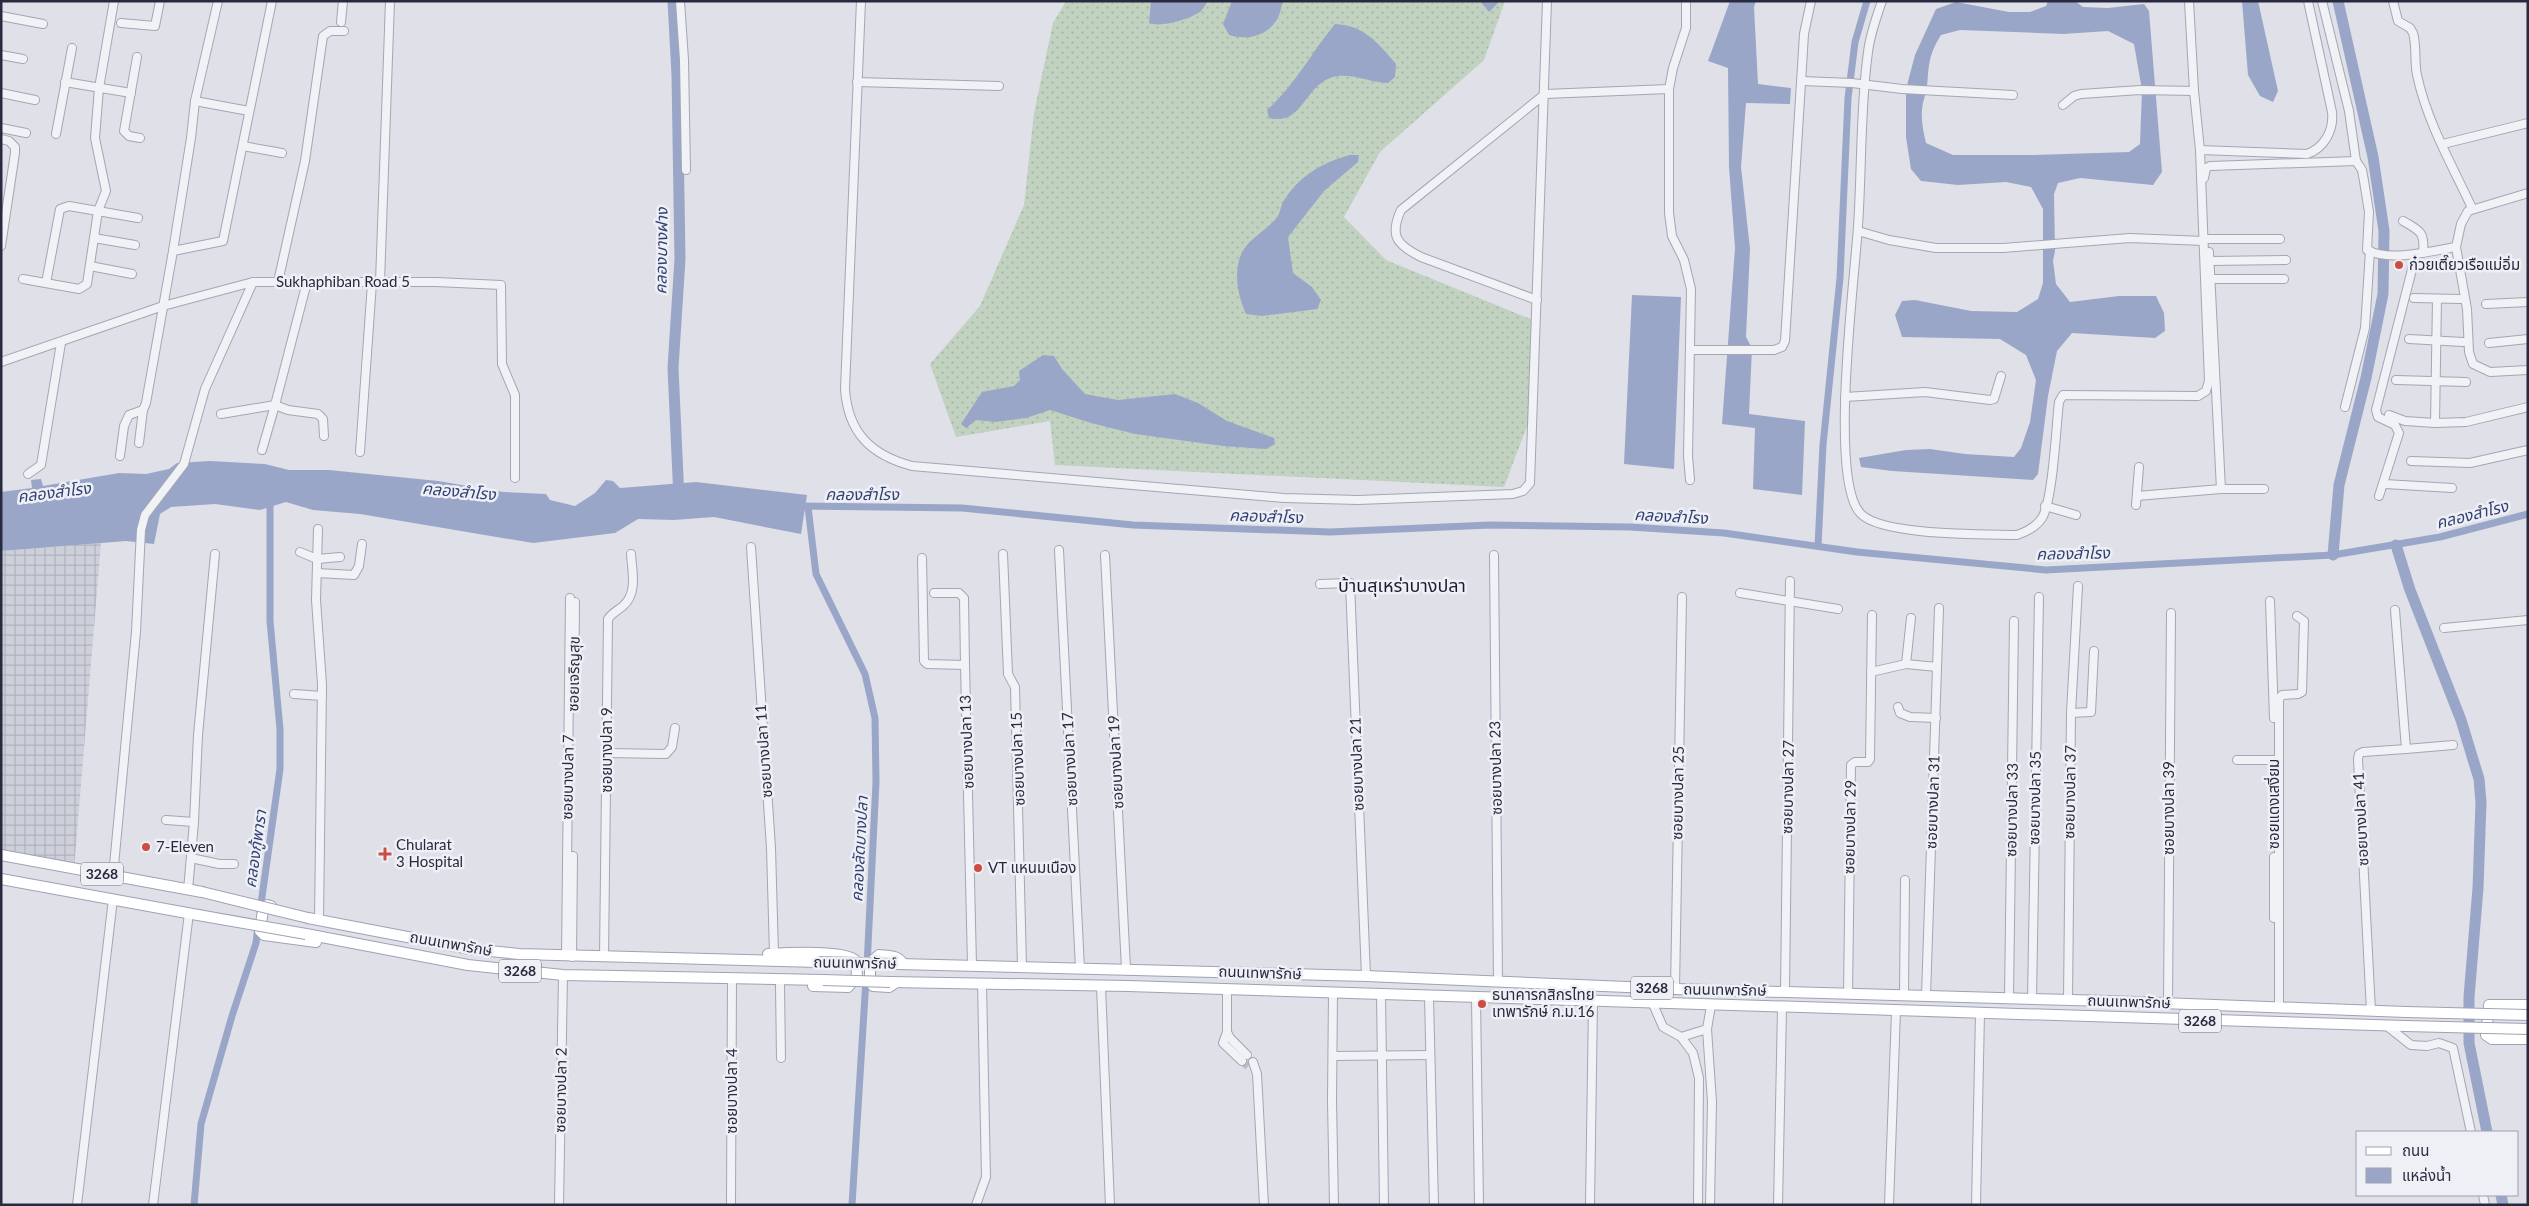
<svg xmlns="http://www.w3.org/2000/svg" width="2529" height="1206" font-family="Lato,'Noto Sans Thai',sans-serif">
<defs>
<pattern id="industrial-grid" width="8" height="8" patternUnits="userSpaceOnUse" patternTransform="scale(1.25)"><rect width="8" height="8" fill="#cdcfda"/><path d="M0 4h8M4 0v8" fill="none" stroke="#b0b2bc"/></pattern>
<pattern id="grass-dots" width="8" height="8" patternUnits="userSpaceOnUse" patternTransform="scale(1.25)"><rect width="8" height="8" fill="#c1d2c0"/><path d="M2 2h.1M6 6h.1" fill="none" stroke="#a6b4a6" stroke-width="1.8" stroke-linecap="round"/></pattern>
</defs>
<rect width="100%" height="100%" fill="#dfe0e8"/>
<polygon fill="url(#industrial-grid)" points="101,543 74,869 1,856 1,551"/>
<polygon fill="url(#grass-dots)" points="1066,1 1505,1 1484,60 1380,152 1344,217 1386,260 1533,320 1532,413 1504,487 1055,465 1050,421 956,437 930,364 980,306 1024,205 1034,113 1053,23"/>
<g fill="#9aa6c8" fill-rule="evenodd">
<path d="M1151 1H1208C1206 4 1203 9 1201 11 1191 19 1161 28 1149 23Z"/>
<path d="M1232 1H1283C1281 7 1280 16 1276 21 1265 37 1246 40 1229 35L1223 24Z"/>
<polygon points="1480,1 1500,1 1489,12"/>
<polygon points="1730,1 1756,1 1754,7 1758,84 1791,88 1790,104 1746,103 1741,167 1750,249 1746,337 1752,348 1749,414 1805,421 1802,495 1753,489 1755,428 1722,424 1735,248 1729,167 1728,68 1708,61"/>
<path d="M2048 1H2075L2083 7 2108 8 2144 4 2149 11 2162 172 2153 185 2080 178 2058 183 2054 194 2055 251 2053 261 2056 284 2070 302 2119 296H2156L2164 313 2165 331 2155 338 2072 333 2057 351 2048 396 2038 474 2033 480 1892 471 1861 467 1859 458 1906 450 1930 449 1965 454 2014 457 2021 448 2030 422 2036 380 2026 355 2000 339 1902 337 1895 315 1902 301 1915 300 1971 311 2017 312 2038 299 2043 283V209L2031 187 2006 182 1958 185 1921 181 1911 169 1906 137V89L1915 55 1936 9 1956 2 2009 12H2030L2046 6ZM1960 30 2063 34 2108 31 2134 44 2142 90 2140 144 2129 152 2033 155H1953L1926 143C1923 130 1920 116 1923 103 1924 98 1926 93 1927 88 1929 65 1928 56 1941 35Z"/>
<polygon points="2242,1 2258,1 2278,91 2273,102 2260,96 2248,75"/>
<path d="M1335 24C1364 25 1378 43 1396 64L1395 77 1388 83C1370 83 1348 71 1330 78 1303 89 1302 126 1269 118L1267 110C1295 85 1311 53 1335 24Z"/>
<path d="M1350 155H1359L1358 162 1324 191 1288 237 1293 273 1312 287 1321 300 1317 309 1262 316 1246 314C1237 294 1231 264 1247 245 1256 235 1270 227 1278 216 1280 212 1281 206 1283 202 1299 176 1321 163 1350 155Z"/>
<polygon points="1632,295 1681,297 1674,469 1624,464"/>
<polygon points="1043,355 1054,356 1062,369 1085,394 1118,400 1175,394 1198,403 1227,421 1274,438 1275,444 1266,449 1223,446 1135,434 1091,423 1050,410 1026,418 995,422 976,420 966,428 961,424 982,392 1014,386 1020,380 1019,371"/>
<polygon points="210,461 265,464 289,470 329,470 438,481 503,492 546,494 550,500 575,506 595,493 606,480 613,481 620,488 696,482 807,495 801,534 714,517 674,520 638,519 615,533 533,543 360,514 313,510 286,502 260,510 215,504 171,507 160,514 154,544 126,541 1,551 1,492 32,488 31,480 41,479 43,486 119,473 146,474 169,469 177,463"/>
</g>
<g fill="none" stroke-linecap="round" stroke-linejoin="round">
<g stroke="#9aa6c8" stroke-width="7">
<polyline points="798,506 962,508 1133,525 1330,532 1490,525 1630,527 1724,533 1857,552 2046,570 2333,555 2440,537 2528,514"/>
<polyline points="808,507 816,574 865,674 875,718 876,782 867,966"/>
<polyline points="1818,546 1823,445 1840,278 1848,98 1855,42 1867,1"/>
<polyline points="260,911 280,769 280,729 270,621 270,498"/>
<polyline points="194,1205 201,1124 232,1016 256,943 258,926"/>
<polyline points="852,1205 866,979"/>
</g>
<g stroke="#9aa6c8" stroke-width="11">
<polyline points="673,1 677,75 680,259 673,368 679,499"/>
<polyline points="2396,545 2410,590 2461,720 2479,779 2481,802 2478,888 2469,997 2469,1043 2487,1132"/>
<polyline points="2333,555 2339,485 2366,378 2383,294 2384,231 2373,157 2338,1"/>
<polyline points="2501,1195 2503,1205"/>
</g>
<polyline stroke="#babcc6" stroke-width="8" stroke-dasharray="8 4" stroke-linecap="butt" points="1242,1061 1249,1067"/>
<defs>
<g id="minor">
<polyline points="680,1 684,60 686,170"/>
<path d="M861 1 845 389C848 433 871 455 912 466L1284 498 1358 500 1513 494 1523 491 1530 483 1547 1"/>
<polyline points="1686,1 1686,28 1673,68 1669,89 1669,213 1672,236 1684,260 1691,289 1688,456 1690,480"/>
<path d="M1882 1C1876 18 1870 35 1868 52 1860 109 1862 168 1858 226 1855 277 1828 482 1861 514 1883 536 1984 534 2017 535 2026 532 2036 527 2042 518 2053 500 2056 427 2059 402L2063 395 2198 396 2206 391 2209 381 2200 150 2194 91 2189 1"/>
<path d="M2322 1 2349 111 2356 161 2362 170 2364 181 2369 212 2367 250C2389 262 2432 251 2456 247"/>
<path d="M2393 1 2398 21 2410 28 2413 33C2417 46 2414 61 2417 75 2427 122 2452 165 2472 208"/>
<polyline points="1,16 43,24"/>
<polyline points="341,22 343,1"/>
<polyline points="121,23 155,26 160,1"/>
<polyline points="1,55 23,59"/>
<polyline points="137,57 124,131 129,136 140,138"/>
<polyline points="1802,81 1852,83 1902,89 2013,95"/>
<polyline points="65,82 131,93"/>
<polyline points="857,82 999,86"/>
<polyline points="1,93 35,100"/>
<polyline points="195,101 249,111"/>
<polyline points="2063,105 2074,96 2081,94 2140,90 2194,91"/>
<polyline points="1,128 26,133"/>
<polyline points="56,134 72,48"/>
<polyline points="1,139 9,141 15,147 15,153 1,246"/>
<polyline points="2443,144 2528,123"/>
<polyline points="243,146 282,153"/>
<path d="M2200 150 2307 154C2324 148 2334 131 2332 112L2308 1"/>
<polyline points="2204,178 2206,168 2210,166 2356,161"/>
<polyline points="2528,193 2468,211 2461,224 2456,247 2467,309 2469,352 2473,364 2490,372 2528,370"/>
<path d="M2403 221C2421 231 2425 233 2423 253"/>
<polyline points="1858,231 1889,240 1936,248 2003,248 2130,238 2204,241"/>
<polyline points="94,238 135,245"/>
<polyline points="2208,239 2280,239"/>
<polyline points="173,251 223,241 272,1"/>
<polyline points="2209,252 2221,489"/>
<polyline points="2210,261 2286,260"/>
<polyline points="90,266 132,274"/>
<polyline points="23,279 79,289 87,284 98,211 106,191 95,138 99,88 114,1"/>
<polyline points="2211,279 2284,279"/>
<polyline points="278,282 305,161 323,36 330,31 344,31"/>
<polyline points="380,282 390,1"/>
<polyline points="46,283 60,209 69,206 138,218"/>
<polyline points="2414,298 2461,299"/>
<polyline points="2437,299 2435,423 2466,422 2528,407"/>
<path d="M1537 300 1421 257C1397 245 1389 236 1401 210L1545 94 1669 89"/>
<polyline points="2486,304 2528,302"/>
<polyline points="2409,339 2463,342"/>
<polyline points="2489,343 2528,339"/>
<polyline points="1691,350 1774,350 1782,347 1785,341 1804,34 1811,1"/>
<polyline points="1,362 163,306 253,282 436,282 501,285 502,364 515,395 515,478"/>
<polyline points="2396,380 2466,382"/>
<polyline points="1845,397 1925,392 1990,400 1994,399 2001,376"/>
<polyline points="2345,407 2365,328 2370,251"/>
<polyline points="221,414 275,405 307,282"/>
<polyline points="2389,415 2405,421 2435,423"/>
<polyline points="139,443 143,410"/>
<polyline points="262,450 275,405 288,410 318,414 323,419 324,436"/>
<polyline points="360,452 372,283"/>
<polyline points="120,456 124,426 129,415 143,410 146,403 173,251 191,138 195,101 218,1"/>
<polyline points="2411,461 2470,463 2528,450"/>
<polyline points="28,474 41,465 61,343"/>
<polyline points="2385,484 2452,488"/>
<polyline points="2137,496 2221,489 2264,489"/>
<polyline points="2379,496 2399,433 2395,425 2378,417 2376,410 2416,254"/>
<polyline points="2136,505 2139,467"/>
<polyline points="2045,506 2076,515"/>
<polyline points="318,529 316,600 322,684 319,920"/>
<polyline points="751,547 771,848 774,954"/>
<polyline points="1059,550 1080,968"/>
<polyline points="300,552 317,559 340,557"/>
<polyline points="1003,554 1008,674 1015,687 1022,966"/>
<polyline points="1105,555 1126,969"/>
<polyline points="1494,555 1498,981"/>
<polyline points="922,558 924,661 927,664 965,665 972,965"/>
<polyline points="317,573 354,575 359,566 362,544"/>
<polyline points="1320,584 1350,583 1366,976"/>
<polyline points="934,593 959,593 964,598 965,665"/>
<polyline points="1740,593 1838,609"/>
<polyline points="2270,601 2274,718"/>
<polyline points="2444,628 2528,620"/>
<polyline points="1906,664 1911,618"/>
<polyline points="1871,672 1906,664 1937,667"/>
<polyline points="294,694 322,696"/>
<polyline points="574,705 575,602"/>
<polyline points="1898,707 1900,713 1910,717 1936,718"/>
<polyline points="2071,713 2091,712 2094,651"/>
<polyline points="2406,749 2453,745"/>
<polyline points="607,753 666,754 672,747 675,728"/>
<polyline points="2237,760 2274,760"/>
<polyline points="166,820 194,822"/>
<polyline points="191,858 219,864 234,864"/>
<polyline points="113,876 136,632 141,530 145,515 184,464 205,389 253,282"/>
<polyline points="188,890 194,822 198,735 215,554"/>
<polyline points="2274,918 2274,857"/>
<polyline points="566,956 570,598"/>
<polyline points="572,957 573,856"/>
<path d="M604 957 608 619C612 613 617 611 623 606 638 593 632 571 631 554"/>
<polyline points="780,985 781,1058"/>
<polyline points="1101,986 1110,1205"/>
<polyline points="1675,989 1682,597"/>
<polyline points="1227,990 1227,1032 1230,1038 1247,1055"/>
<polyline points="1785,992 1790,581"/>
<polyline points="1333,993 1332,1101 1334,1205"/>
<polyline points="1848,994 1851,765 1855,762 1868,762 1870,759 1872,615"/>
<polyline points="1381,995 1384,1205"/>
<polyline points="1904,995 1905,880"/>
<polyline points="1926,996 1939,608"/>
<polyline points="1429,997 1434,1205"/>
<polyline points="1476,998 1479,1205"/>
<polyline points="2009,998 2014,621"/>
<polyline points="2032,999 2039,597"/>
<polyline points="2068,1000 2071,713 2078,586"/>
<polyline points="2168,1003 2171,613"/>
<polyline points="1653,1004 1663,1027 1681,1037 1693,1053 1699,1078 1698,1205"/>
<polyline points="2279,1008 2279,699 2282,695 2298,694 2302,692 2304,621 2297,616"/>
<polyline points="2371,1011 2358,759 2359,754 2363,752 2406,749 2395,610"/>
<polyline points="2387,1026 2411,1045 2427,1046 2439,1043 2453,1048 2471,1132"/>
<polyline points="1227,1032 1223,1043 1242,1061"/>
<polyline points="1681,1037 1707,1029"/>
<polyline points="1333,1056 1430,1055"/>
<polyline points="1253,1062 1257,1074 1264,1205"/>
<polyline points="2483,1195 2485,1205"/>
<polyline points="77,1205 113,899"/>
<polyline points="153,1205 189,913"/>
<polyline points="559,1205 563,975"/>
<polyline points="731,1205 732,978"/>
<polyline points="976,1205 986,1177 982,983"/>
<polyline points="1590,1205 1593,1002"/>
<polyline points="1710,1205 1712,1102 1707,1029 1711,1006"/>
<polyline points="1778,1205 1782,1008"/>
<polyline points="1889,1205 1896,1011"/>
<polyline points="1976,1205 1980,1013"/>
</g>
<g id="major">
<polyline points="1,855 202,892"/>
<polyline points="1,879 198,915"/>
<polyline points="271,906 267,905 263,910 260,931 264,935 316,942"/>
<polyline points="308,918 470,949 519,954 819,962"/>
<polyline points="306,934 468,965 563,975 823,980"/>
<path d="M768 954C784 953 847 949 856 961L857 976 848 987 813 986"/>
<polyline points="898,964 1366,976 1675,989 2108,1001 2406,1012"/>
<polyline points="890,982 1128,986 2405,1026"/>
<path d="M895 983 889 987 873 986 870 980V963L879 955C889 956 898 955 903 964"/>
<polyline points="2528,1005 2489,1005 2486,1035 2492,1039 2528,1039"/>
</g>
</defs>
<use href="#minor" stroke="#a4a6b2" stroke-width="10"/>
<use href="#major" stroke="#9ea2b4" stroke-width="12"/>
<use href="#minor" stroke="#f1f2f6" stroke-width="8"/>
<use href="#major" stroke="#fff" stroke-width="10"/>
<defs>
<g id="major-bridge">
<polyline points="202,892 308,918"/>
<polyline points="198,915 306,934"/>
<polyline points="819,962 898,964"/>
<polyline points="823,980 890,982"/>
<polyline points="2406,1012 2528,1015"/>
<polyline points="2405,1026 2528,1029"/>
</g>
</defs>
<use href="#major-bridge" stroke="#9ea2b4" stroke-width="12" stroke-linecap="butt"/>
<use href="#major-bridge" stroke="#fff" stroke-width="10"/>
</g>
<g fill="#cd4d44" stroke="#eef0f6" stroke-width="2">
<circle cx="2399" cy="265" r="5"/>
<circle cx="146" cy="847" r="5"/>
<path d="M382.5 846.5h5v5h5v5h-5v5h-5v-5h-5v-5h5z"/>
<circle cx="978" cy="868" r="5"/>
<circle cx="1482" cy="1004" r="5"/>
</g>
<g text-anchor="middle" stroke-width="5" stroke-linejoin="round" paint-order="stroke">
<g fill="#eef0f6" stroke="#636676" stroke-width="1">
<rect x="81" y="862.5" width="42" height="23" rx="4"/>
<rect x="499" y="959.5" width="42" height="23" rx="4"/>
<rect x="1631" y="976.5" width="42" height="23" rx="4"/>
<rect x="2179" y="1009.5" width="42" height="23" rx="4"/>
</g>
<g font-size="14" font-weight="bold" fill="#282b3f">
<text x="102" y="879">3268</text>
<text x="520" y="976">3268</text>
<text x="1652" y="993">3268</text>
<text x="2200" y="1026">3268</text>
</g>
<g font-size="15" fill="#282b3f" stroke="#eef0f6" text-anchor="start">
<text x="2409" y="270">ก๋วยเตี๊ยวเรือแม่อิ่ม</text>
<text x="396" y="850">Chularat<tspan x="396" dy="17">3 Hospital</tspan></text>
<text x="156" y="852">7-Eleven</text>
<text x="988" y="873">VT แหนมเนือง</text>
<text x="1492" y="1000">ธนาคารกสิกรไทย<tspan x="1492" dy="17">เทพารักษ์ ก.ม.16</tspan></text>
</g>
<g font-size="15" fill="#282b3f" stroke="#eef0f6">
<text x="343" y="287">Sukhaphiban Road 5</text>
<text transform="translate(574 674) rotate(-89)" y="5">ซอยเจริญสุข</text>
<text transform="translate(967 742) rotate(-92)" y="5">ซอยบางปลา 13</text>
<text transform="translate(607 750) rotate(-90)" y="5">ซอยบางปลา 9</text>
<text transform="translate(764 751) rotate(-94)" y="5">ซอยบางปลา 11</text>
<text transform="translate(1018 759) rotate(-92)" y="5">ซอยบางปลา 15</text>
<text transform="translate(1070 759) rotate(-93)" y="5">ซอยบางปลา 17</text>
<text transform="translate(1116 762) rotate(-93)" y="5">ซอยบางปลา 19</text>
<text transform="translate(1357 764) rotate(-92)" y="5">ซอยบางปลา 21</text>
<text transform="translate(1496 768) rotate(-91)" y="5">ซอยบางปลา 23</text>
<text transform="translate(568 777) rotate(-89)" y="5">ซอยบางปลา 7</text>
<text transform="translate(1788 787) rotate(-89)" y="5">ซอยบางปลา 27</text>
<text transform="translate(2070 792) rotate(-89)" y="5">ซอยบางปลา 37</text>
<text transform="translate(1678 793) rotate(-89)" y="5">ซอยบางปลา 25</text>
<text transform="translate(2035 798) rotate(-89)" y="5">ซอยบางปลา 35</text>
<text transform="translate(1933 802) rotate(-88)" y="5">ซอยบางปลา 31</text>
<text transform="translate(2274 804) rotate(-90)" y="5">ซอยแดงเสงี่ยม</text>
<text transform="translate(2169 808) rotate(-90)" y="5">ซอยบางปลา 39</text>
<text transform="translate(2012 810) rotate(-89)" y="5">ซอยบางปลา 33</text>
<text transform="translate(2361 819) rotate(-93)" y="5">ซอยบางปลา 41</text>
<text transform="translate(1850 827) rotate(-89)" y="5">ซอยบางปลา 29</text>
<text transform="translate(451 944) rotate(10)" y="5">ถนนเทพารักษ์</text>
<text transform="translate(855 963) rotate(1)" y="5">ถนนเทพารักษ์</text>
<text transform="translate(1260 973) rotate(2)" y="5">ถนนเทพารักษ์</text>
<text transform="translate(1725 990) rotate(1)" y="5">ถนนเทพารักษ์</text>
<text transform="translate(2129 1002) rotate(2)" y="5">ถนนเทพารักษ์</text>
<text transform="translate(561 1090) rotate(-89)" y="5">ซอยบางปลา 2</text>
<text transform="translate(732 1091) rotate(-90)" y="5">ซอยบางปลา 4</text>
</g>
<g font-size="16" font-style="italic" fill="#324173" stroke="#eef0f6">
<text transform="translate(661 251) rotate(-89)" y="6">คลองบางฝาง</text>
<text transform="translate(459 491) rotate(5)" y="6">คลองสำโรง</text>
<text transform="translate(54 492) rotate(-7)" y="6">คลองสำโรง</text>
<text x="862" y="500">คลองสำโรง</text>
<text transform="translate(2472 514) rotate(-14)" y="6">คลองสำโรง</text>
<text transform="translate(1266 516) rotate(2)" y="6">คลองสำโรง</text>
<text transform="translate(1671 516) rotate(3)" y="6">คลองสำโรง</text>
<text transform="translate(2073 553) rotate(-1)" y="6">คลองสำโรง</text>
<text transform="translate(255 849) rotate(-82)" y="6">คลองกู้พารา</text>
<text transform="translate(859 849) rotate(-87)" y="6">คลองลัดบางปลา</text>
</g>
<g font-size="18" fill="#1a1d30" stroke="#eef0f6">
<text x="1402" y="592">บ้านสุเหร่าบางปลา</text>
</g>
</g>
<rect width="2529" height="1206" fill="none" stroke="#282b3f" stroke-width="5"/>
<rect x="2356" y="1131" width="162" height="65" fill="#eef0f6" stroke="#9fa1ad"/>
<rect x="2366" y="1147" width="25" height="8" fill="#ffffff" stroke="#9fa1ad"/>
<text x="2402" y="1156" font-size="15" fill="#282b3f">ถนน</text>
<rect x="2366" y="1168" width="25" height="15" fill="#9aa6c8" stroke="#9fa1ad"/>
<text x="2402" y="1181" font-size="15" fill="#282b3f">แหล่งน้ำ</text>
</svg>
